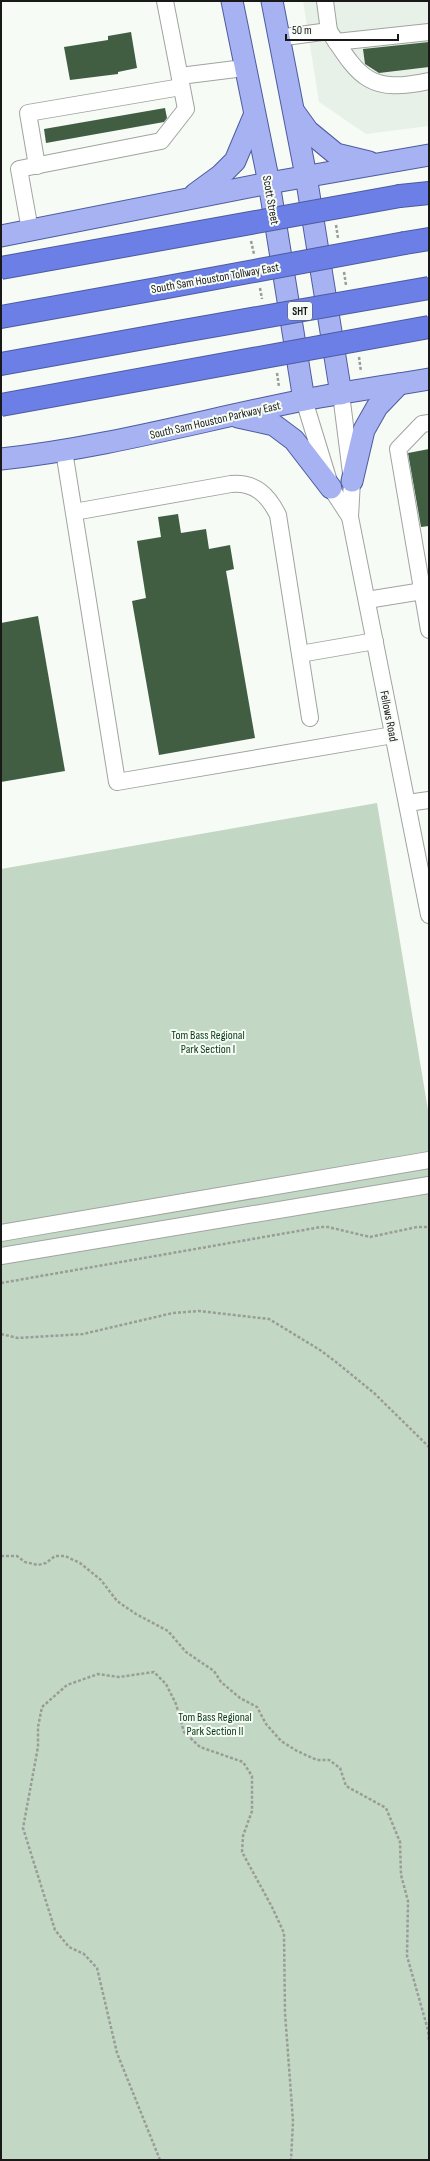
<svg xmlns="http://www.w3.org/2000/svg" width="430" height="2161" font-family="'Sofia Sans Condensed',sans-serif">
<rect width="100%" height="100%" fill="#f6fbf6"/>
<polygon fill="#e7f1e7" points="303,1 429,1 429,126 366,134 319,102"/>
<polygon fill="#c3d8c4" points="377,803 429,1116 429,2160 1,2160 1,869"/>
<g fill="#415e43">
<polygon points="131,32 137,68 118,72 118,74 70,80 64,47 108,40 108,36"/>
<polygon points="429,42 429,67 379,73 365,64 363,49"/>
<polygon points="165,108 167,118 164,122 46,143 44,129"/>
<polygon points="429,449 429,526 421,527 408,453"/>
<polygon points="178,514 181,533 206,529 209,549 230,545 234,569 226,571 255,738 159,755 132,601 146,598 137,541 161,537 158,517"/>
<polygon points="38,616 65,771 1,782 1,623"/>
</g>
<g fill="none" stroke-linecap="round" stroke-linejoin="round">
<defs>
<g id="minor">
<polyline points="325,1 329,31"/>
<path d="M278 38 329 31C360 78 369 94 429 81"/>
<polyline points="336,42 429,32"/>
<polyline points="180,76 244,68"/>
<polyline points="37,166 28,113 181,87"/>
<polyline points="30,230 19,169 161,141 186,109 165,1"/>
<polyline points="341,394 352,481 350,517 429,915"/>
<polyline points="304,400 331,488 350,517"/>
<polyline points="429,423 422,424 398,449 429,630"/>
<polyline points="64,451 117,782 393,735"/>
<path d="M74 512 231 484C255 482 268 495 278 515L310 718"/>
<polyline points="367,600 429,590"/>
<polyline points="300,654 375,641"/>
<polyline points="407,803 429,800"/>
<polyline points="1,1233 429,1160"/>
<polyline points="1,1256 429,1185"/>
</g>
<g id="major">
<polyline points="232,1 269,183 304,400"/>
<polyline points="272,1 306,176 341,394"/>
<polyline points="295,113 308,131 336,154 369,162"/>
<polyline points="195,194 221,175 235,161 254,116"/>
<polyline points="1,236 269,183 429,155"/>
<polyline points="238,417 274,425 294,440 331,488"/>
<path d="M1 459C104 448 203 420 304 400 345 392 387 386 429 379"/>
<polyline points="352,481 364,430 377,407 399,384"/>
</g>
<g id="highway">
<polyline points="400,196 429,193"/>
<polyline points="405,243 429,239"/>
<polyline points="1,317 162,288"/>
<polyline points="1,364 172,333"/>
</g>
</defs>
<use href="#minor" stroke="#a0a4a0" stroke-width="18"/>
<use href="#major" stroke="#4e5b9f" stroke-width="23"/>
<use href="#highway" stroke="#4e5b9f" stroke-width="24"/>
<g stroke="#999c99" stroke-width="2.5" stroke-dasharray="3 2" stroke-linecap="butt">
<polyline points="336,225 338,238"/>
<polyline points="251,241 254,254"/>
<polyline points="344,272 346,285"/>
<polyline points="260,288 262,299"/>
<polyline points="359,357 361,372"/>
<polyline points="277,373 279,387"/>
<polyline points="1,1283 321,1227 328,1227 370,1237 417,1227 429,1227"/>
<polyline points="1,1334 18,1338 83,1334 173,1313 199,1311 269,1319 320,1350 336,1362 374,1393 429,1447"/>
<polyline points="1,1556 17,1556 25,1562 38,1565 46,1563 55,1556 65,1556 80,1563 101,1580 117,1601 136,1614 168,1631 186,1652 214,1671 221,1682 240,1698 257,1707 266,1724 281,1741 297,1751 317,1760 329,1760 340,1768 346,1786 386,1808 400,1842 401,1875 408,1901 407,1956 428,2030 429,2041"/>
<polyline points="160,2160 117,2053 97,1968 84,1954 69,1947 55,1930 23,1828 38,1747 38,1727 42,1707 67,1685 98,1674 119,1677 154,1672 166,1684 176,1704 184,1732 200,1747 243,1762 252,1776 252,1811 243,1836 242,1852 272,1907 284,1933 285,2013 293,2121 291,2160"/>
</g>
<use href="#minor" stroke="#fff" stroke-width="16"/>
<use href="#major" stroke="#a6b2f1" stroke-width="21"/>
<use href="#highway" stroke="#6b7fe7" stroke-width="22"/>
<defs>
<g id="highway-bridge">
<polyline points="1,268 400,196"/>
<polyline points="162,288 405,243"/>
<polyline points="172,333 429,288"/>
<polyline points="1,405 429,327"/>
</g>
</defs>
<use href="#highway-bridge" stroke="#4e5b9f" stroke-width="24" stroke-linecap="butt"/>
<use href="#highway-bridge" stroke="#6b7fe7" stroke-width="22"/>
</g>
<g text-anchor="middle" stroke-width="4" stroke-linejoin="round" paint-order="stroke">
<rect fill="#f6fbf6" stroke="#5b5d5b" stroke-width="1" x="288" y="302" width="24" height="18" rx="3"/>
<g font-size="11" font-weight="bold" fill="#181918">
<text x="300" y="315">SHT</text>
</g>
<g font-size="12" fill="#181918" stroke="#f6fbf6">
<text transform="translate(271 200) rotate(80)" y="4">Scott Street</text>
<text transform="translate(215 278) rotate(-10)" y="4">South Sam Houston Tollway East</text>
<text transform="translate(215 420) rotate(-13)" y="4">South Sam Houston Parkway East</text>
<text transform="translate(389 716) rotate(79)" y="4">Fellows Road</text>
</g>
<g font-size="12" fill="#063911" stroke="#f6fbf6">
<text x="208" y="1039">Tom Bass Regional<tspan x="208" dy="14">Park Section I</tspan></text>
<text x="215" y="1721">Tom Bass Regional<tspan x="215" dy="14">Park Section II</tspan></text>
</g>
</g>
<rect width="430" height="2161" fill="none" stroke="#181918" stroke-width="4"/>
<path d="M286 34v6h112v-6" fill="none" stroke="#181918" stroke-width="2"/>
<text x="292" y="34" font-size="12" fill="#181918" stroke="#f6fbf6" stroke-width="3" paint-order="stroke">50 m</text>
</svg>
